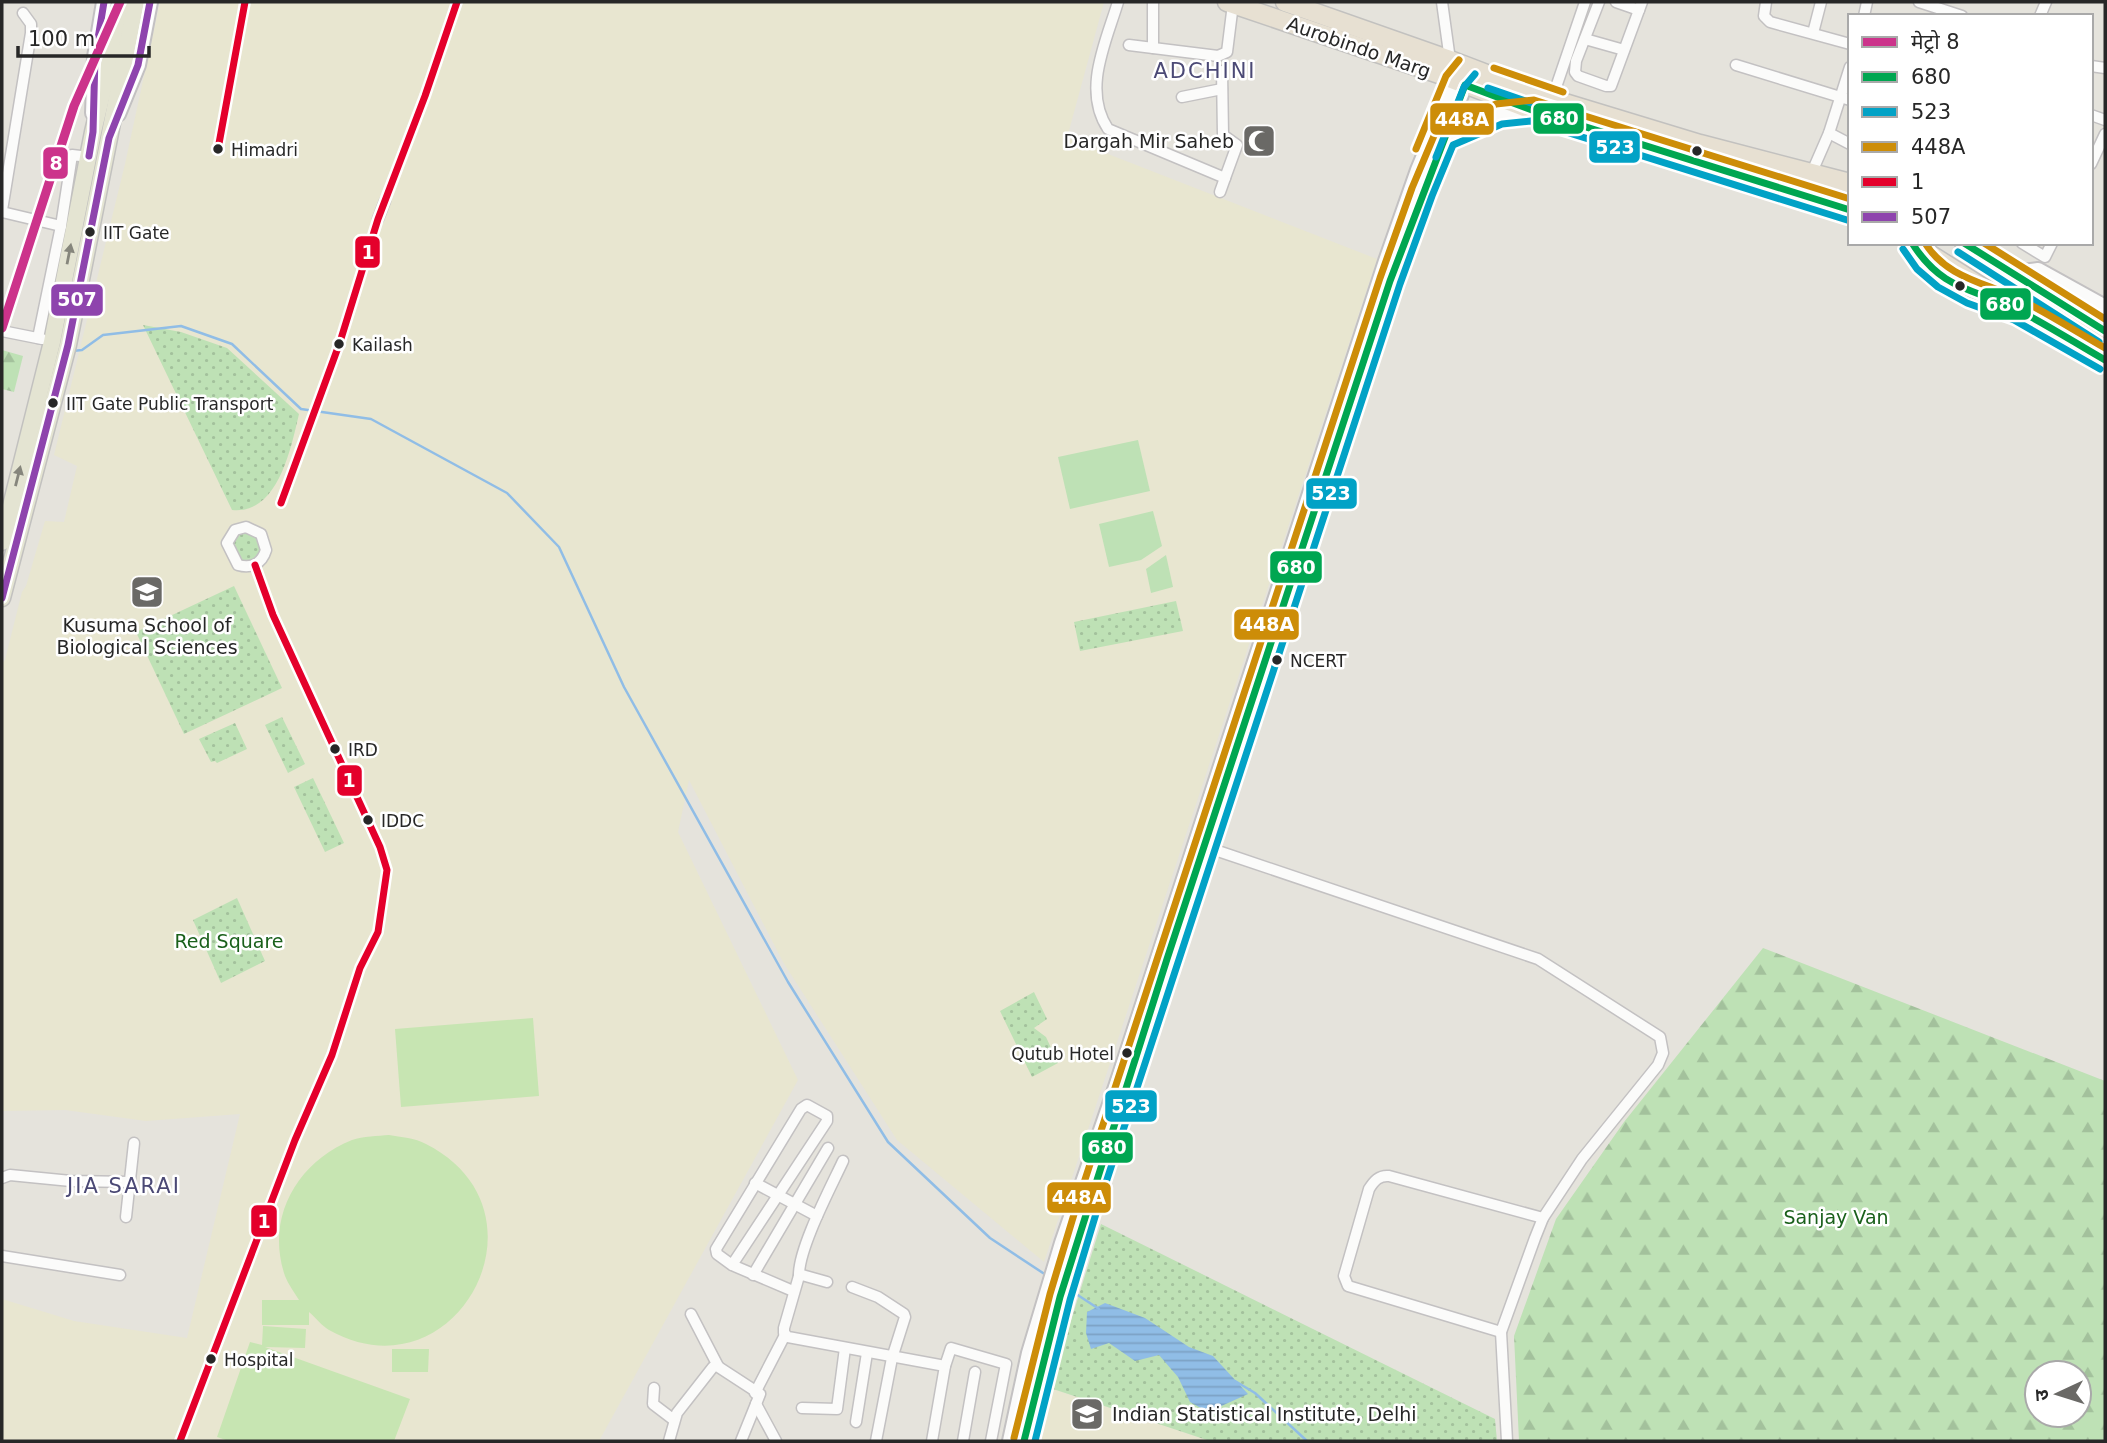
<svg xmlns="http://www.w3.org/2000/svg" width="2107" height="1443" font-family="'DejaVu Sans','Noto Sans Devanagari',sans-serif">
<defs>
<pattern id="grass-dots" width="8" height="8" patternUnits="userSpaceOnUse" patternTransform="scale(1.75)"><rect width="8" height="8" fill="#bee1b5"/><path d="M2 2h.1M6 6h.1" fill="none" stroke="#a3c19c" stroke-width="1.8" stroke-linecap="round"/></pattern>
<pattern id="forest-firs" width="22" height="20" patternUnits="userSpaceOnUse" patternTransform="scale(1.75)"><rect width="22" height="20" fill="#bee1b5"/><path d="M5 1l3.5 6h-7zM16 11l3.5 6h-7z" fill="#a3c19c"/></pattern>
<pattern id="water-rules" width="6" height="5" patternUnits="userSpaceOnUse" patternTransform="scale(1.75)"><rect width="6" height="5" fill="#90bde6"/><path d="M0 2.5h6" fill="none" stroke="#7ca2c5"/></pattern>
</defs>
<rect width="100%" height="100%" fill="#e5e3dc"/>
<g fill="#e8e6d0">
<polygon points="160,2 1104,2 1067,138 1377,259 1044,1262 897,1140 783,962 689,780 678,832 798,1080 599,1441 2,1441 2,1299 74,1321 187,1338 240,1114 146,1121 65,1110 2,1111 2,663 5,660 22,592 26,586 45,521 64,522 77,466 54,455 125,164"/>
<polygon points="1050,1388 1210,1441 1037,1441"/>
</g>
<g fill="url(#grass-dots)">
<path d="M143 325 181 332 227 348 299 414C291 448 278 515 232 510Z"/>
<polygon points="243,531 249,532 259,538 263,550 257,560 240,563 230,543 238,534"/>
<polygon points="234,586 282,688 184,734 136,632"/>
<polygon points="1176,601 1183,631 1080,651 1074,622"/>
<polygon points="282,717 305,764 288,773 265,725"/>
<polygon points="235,723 247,749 217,763 215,761 211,762 199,739"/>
<polygon points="313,778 344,843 325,852 294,787"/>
<polygon points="237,898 265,961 221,983 193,920"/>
<polygon points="1034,992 1047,1019 1034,1028 1046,1037 1058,1063 1032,1077 1000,1011"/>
<polygon points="1101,1224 1495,1419 1497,1441 1210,1441 1050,1388"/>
</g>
<g fill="url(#forest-firs)" fill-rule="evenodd">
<polygon points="2,350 23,356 14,392 2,389"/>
<path d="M1763 948 2105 1081V1441H1519L1514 1336 1556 1219 1624 1122ZM2037 1373H2079V1415H2037Z"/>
</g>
<g fill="#bee1b5">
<polygon points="1138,440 1150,491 1070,509 1058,457"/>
<polygon points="1153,511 1162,546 1141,560 1109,567 1099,524"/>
<polygon points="1166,555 1173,587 1151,593 1146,569"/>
</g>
<g fill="#c7e5b2">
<polygon points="533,1018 539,1096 401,1107 395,1029"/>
<path d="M389 1135C401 1137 415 1138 426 1144 558 1211 456 1401 329 1330 322 1326 316 1318 309 1312V1325H262V1300H299C294 1292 288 1284 285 1276 265 1218 297 1162 352 1140 363 1136 378 1136 389 1135Z"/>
<polygon points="263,1326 306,1329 305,1348 265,1347 410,1399 394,1441 229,1441 217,1437 250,1342 262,1345"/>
<polygon points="392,1349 429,1349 428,1372 392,1372"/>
</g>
<polygon fill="url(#water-rules)" points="1105,1303 1145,1318 1189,1347 1213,1356 1248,1394 1208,1412 1190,1402 1178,1377 1159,1355 1135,1361 1109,1343 1091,1349 1086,1333 1087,1312"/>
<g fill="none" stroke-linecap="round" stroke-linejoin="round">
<g stroke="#90bde6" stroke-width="2.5">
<polyline points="72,351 82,350 103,335 181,326 232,344 301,409 371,419 507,493 559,547 624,687 788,982 888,1142 990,1238 1046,1275"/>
<polyline points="1067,1288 1099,1309"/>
<polyline points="1235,1381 1255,1393 1307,1441"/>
</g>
<defs>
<g id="street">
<path d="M1118 2C1106 42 1082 90 1108 129L1225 178 1237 145 1223 135 1222 71"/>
<polyline points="1153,2 1153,48"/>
<polyline points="1442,2 1450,60"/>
<polyline points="1599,2 1576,61 1575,72 1578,76 1606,86 1611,86 1642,2"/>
<polyline points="1616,2 1639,10"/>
<polyline points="1766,2 1764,16 1770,22 1850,44"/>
<polyline points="1919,2 1962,16"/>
<polyline points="1864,16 1867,2"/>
<polyline points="2040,16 2046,2"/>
<polyline points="1813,33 1821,2"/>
<polyline points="1585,39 1624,50"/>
<polyline points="1129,45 1218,56 1227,52 1233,4"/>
<polyline points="1736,65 1850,100"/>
<polyline points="2091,66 2105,68"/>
<polyline points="1182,97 1222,89"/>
<polyline points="1552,99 1585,2"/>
<polyline points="2091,115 2105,120"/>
<polyline points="1829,133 1850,144"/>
<polyline points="2091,164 2105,134"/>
<polyline points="1812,172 1829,133 1850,67"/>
<polyline points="1220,192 1225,178"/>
<polyline points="2,210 31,33 31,24 23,13"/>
<polyline points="2,212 61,226"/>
<polyline points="378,219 385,201"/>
<polyline points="2022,243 2045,257 2052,243"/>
<path d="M1916 249C1932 276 1963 290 1991 300"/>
<polyline points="2,331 42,339"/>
<polyline points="38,338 61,226 72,155 89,157"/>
<path d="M246 527 261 534 266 550C262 563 252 569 238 565L227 543 235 530Z"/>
<polyline points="1206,847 1538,959 1660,1037 1663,1053 1658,1065 1582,1159 1543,1218 1535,1238 1501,1332 1507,1441"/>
<polyline points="2,1178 10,1175 71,1181 129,1182"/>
<polyline points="755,1183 817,1216"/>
<polyline points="126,1217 134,1143"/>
<polyline points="2,1256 120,1275"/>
<polyline points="732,1265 827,1121 827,1116 807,1105 801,1109 716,1249 717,1254 732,1265 793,1291"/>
<polyline points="753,1275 828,1148"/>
<path d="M799 1276C798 1249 831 1187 843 1161"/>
<polyline points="827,1282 802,1275 799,1276 784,1328 784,1333 788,1337 945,1366"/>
<polyline points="852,1287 878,1297 904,1314 905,1317 892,1358 876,1441"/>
<polyline points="691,1314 718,1366"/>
<path d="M1501 1332 1348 1286 1344 1276 1369 1189C1374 1181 1379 1175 1389 1176L1543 1218"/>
<polyline points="654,1388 653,1404 674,1420"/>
<polyline points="755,1393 785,1335"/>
<polyline points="756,1404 776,1441"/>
<polyline points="802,1408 837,1409 845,1348"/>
<polyline points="856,1422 867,1353"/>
<polyline points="669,1441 677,1413 713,1367 717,1366 760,1394 741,1441"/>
<polyline points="932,1441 945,1366 951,1348 1006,1364 991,1441"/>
<polyline points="963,1441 975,1372"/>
</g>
<g id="secondary">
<polyline points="93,113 95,57 104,2"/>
<polyline points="118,114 138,65 150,2"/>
<polyline points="1445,137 1486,118 1530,110"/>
<polyline points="2013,273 2038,270 2105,307"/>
<polyline points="1371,335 1422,192 1465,85 1466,75"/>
<polyline points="1163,971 1277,624"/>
<polyline points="1010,1441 1029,1353 1062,1243 1116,1087 1386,261 1418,170 1455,81 1460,75"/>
<polyline points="1024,1441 1060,1297 1139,1047"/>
</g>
<g id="primary">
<polyline points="2,542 52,342 93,132 124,2"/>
<polyline points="2,598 68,345 136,2"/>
</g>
<g id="highway">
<polyline points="1227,2 1439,74 1532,110 1850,210"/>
<polyline points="1285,2 1450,60 1552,99 1700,144 1850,183"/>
<polyline points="1912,243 2018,310 2105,360"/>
<polyline points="1964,243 2105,333"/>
</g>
</defs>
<use href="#street" stroke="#c3c1c2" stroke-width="13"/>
<use href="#secondary" stroke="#c3c1c2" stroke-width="18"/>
<use href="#primary" stroke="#c2c1bf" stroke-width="19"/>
<use href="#highway" stroke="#c2c1bf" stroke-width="21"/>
<use href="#street" stroke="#fbfbfa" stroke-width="10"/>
<use href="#secondary" stroke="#fbfbfa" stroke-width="14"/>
<use href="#primary" stroke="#e4e4d2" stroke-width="16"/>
<use href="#highway" stroke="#e7e0d2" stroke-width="18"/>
<defs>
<g id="bus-1">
<path d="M1912 243C1943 292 1975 288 2020 311 2049 326 2077 344 2105 360"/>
<polyline points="1964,243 2105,331"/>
<polyline points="1024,1441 1060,1297 1167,959 1390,281 1465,85 1532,110 1850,210"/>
</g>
<g id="bus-2">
<polyline points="1488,88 1557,112"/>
<polyline points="1436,157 1464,87 1475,74"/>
<polyline points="1903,249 1917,269 1938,287 1967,303 2014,320 2100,369"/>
<polyline points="1958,252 2099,342"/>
<polyline points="1035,1441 1070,1300 1098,1207 1400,284 1432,196 1453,145 1502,124 1531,121 1847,220"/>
</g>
<g id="bus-3">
<polyline points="1494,68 1563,92"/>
<polyline points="1416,149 1446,76 1459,60"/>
<path d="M1925 243C1948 280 1990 283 2025 302 2052 316 2079 333 2105 348"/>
<polyline points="1984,243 2105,319"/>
<polyline points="1014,1438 1050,1294 1078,1201 1380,278 1412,188 1436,131 1496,104 1534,100 1850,199"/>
</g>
<g id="bus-4">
<polyline points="218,149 245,2"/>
<polyline points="281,503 340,342 378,219 425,96 457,2"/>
<polyline points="180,1441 295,1140 332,1055 360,968 378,932 387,870 380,847 273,615 255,565"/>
</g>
<g id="bus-5">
<polyline points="89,156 93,132 95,57 104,2"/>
<polyline points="2,598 68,345 109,138 138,65 150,2"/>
</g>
</defs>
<use href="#bus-1" stroke="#fff" stroke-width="12"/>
<use href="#bus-2" stroke="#fff" stroke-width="12"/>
<use href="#bus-3" stroke="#fff" stroke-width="12"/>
<use href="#bus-4" stroke="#fff" stroke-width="12"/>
<use href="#bus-5" stroke="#fff" stroke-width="12"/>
<use href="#bus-1" stroke="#00a651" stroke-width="7"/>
<use href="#bus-2" stroke="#02a2c6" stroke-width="7"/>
<use href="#bus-3" stroke="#cd8d08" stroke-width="7"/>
<use href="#bus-4" stroke="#e4002b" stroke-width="7"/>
<use href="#bus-5" stroke="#8e44ad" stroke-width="7"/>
<defs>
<polyline id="metro-1" points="2,328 74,106 120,2"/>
</defs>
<use href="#metro-1" stroke="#fff" stroke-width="14"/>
<use href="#metro-1" stroke="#cc338b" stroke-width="9"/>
</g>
<defs><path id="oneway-solid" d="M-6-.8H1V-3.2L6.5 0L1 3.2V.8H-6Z" transform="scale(1.75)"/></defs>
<g fill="#86867c">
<use href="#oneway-solid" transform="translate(69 254) rotate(-79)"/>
<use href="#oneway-solid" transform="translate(18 476) rotate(-76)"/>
</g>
<defs>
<symbol id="mosque-square" viewBox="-11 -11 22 22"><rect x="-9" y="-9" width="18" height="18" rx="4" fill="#6a6966" stroke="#fff"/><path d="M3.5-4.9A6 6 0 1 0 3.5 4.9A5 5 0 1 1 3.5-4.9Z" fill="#fff"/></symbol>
<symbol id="university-square" viewBox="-11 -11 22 22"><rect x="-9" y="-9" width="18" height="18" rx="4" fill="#6a6966" stroke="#fff"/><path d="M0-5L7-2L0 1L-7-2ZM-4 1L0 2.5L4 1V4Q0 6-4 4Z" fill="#fff"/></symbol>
</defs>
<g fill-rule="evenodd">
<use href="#mosque-square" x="1240" y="122" width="38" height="38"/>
<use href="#university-square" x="128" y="573" width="38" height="38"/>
<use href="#university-square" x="1068" y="1395" width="38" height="38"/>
</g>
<g fill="#272727" stroke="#fff" stroke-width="2.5">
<circle cx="218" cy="149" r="6"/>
<circle cx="1697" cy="151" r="6"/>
<circle cx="90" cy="232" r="6"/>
<circle cx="1960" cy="286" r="6"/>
<circle cx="339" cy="344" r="6"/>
<circle cx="53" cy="403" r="6"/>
<circle cx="1277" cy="660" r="6"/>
<circle cx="335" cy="749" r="6"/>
<circle cx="368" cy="820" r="6"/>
<circle cx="1127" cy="1053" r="6"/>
<circle cx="211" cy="1359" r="6"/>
</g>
<g text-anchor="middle" stroke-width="5" stroke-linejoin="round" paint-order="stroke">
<g font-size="17" fill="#272727" stroke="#fff" text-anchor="start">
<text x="231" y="156">Himadri</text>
<text x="103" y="239">IIT Gate</text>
<text x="352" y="351">Kailash</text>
<text x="66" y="410">IIT Gate Public Transport</text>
<text x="1290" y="667">NCERT</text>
<text x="348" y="756">IRD</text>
<text x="381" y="827">IDDC</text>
<text x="1114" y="1060" text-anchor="end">Qutub Hotel</text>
<text x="224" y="1366">Hospital</text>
</g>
<g font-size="19" fill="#272727" stroke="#fff">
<text transform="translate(1359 47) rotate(19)" y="7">Aurobindo Marg</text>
</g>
<g font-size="19" fill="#272727" stroke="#fff" text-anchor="end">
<text x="1234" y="148">Dargah Mir Saheb</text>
<text x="147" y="632" text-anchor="middle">Kusuma School of<tspan x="147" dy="22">Biological Sciences</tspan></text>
<text x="1112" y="1421" text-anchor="start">Indian Statistical Institute, Delhi</text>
</g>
<g font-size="19" fill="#1a601b" stroke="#fff">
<text x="229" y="948">Red Square</text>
<text x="1836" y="1224">Sanjay Van</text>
</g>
<g font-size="21" letter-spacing="2" fill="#4b4975" stroke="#fff">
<text x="1205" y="78">ADCHINI</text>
<text x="124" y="1193">JIA SARAI</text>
</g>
</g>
<g stroke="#fff" stroke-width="2.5">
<rect x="1532" y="102" width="53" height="33" rx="7" fill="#00a651"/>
<rect x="1429" y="102" width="66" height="34" rx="7" fill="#cd8d08"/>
<rect x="1588" y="130" width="53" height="34" rx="7" fill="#02a2c6"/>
<rect x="42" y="146" width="27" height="34" rx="7" fill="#cc338b"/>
<rect x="354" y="235" width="27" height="34" rx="7" fill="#e4002b"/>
<rect x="50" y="283" width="54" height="34" rx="7" fill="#8e44ad"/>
<rect x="1979" y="287" width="53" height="34" rx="7" fill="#00a651"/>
<rect x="1305" y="477" width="53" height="33" rx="7" fill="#02a2c6"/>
<rect x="1269" y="550" width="54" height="34" rx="7" fill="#00a651"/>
<rect x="1233" y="608" width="67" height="33" rx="7" fill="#cd8d08"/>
<rect x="336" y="764" width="27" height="33" rx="7" fill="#e4002b"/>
<rect x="1104" y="1089" width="54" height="34" rx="7" fill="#02a2c6"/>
<rect x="1081" y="1131" width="53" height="33" rx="7" fill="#00a651"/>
<rect x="1046" y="1181" width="66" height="33" rx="7" fill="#cd8d08"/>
<rect x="250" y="1204" width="28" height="34" rx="7" fill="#e4002b"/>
</g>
<g font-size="19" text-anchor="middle" font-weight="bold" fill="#fff">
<text x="1559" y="125">680</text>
<text x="1462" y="126">448A</text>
<text x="1615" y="154">523</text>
<text x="56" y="170">8</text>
<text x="368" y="259">1</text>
<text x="77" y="306">507</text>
<text x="2005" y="311">680</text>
<text x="1331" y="500">523</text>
<text x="1296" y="574">680</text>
<text x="1267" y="631">448A</text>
<text x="349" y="787">1</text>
<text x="1131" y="1113">523</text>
<text x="1107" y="1154">680</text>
<text x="1079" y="1204">448A</text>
<text x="264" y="1228">1</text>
</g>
<rect width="2107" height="1443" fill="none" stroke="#272727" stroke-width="7"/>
<rect x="1848" y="14" width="245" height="231" fill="#ffffff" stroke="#a9a9a9" stroke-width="2"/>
<rect x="1862" y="37" width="35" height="10" fill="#cc338b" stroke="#a9a9a9" stroke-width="2"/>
<text x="1911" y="49" font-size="21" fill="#272727">मेट्रो 8</text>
<rect x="1862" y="72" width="35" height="10" fill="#00a651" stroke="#a9a9a9" stroke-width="2"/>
<text x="1911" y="84" font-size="21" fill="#272727">680</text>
<rect x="1862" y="107" width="35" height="10" fill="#02a2c6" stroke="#a9a9a9" stroke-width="2"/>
<text x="1911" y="119" font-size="21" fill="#272727">523</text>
<rect x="1862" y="142" width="35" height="10" fill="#cd8d08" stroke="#a9a9a9" stroke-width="2"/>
<text x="1911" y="154" font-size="21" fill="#272727">448A</text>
<rect x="1862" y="177" width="35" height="10" fill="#e4002b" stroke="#a9a9a9" stroke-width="2"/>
<text x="1911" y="189" font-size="21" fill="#272727">1</text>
<rect x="1862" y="212" width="35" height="10" fill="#8e44ad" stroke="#a9a9a9" stroke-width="2"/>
<text x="1911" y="224" font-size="21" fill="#272727">507</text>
<g transform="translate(2058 1394) rotate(266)"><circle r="33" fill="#ffffff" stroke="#a9a9a9" stroke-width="2"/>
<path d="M0-5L12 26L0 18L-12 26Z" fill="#6a6966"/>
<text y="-10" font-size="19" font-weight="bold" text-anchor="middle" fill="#272727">उ</text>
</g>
<path d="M18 46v10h131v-10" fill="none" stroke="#272727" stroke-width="3.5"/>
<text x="28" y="46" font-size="21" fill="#272727" stroke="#ffffff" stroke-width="5" paint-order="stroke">100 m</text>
</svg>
